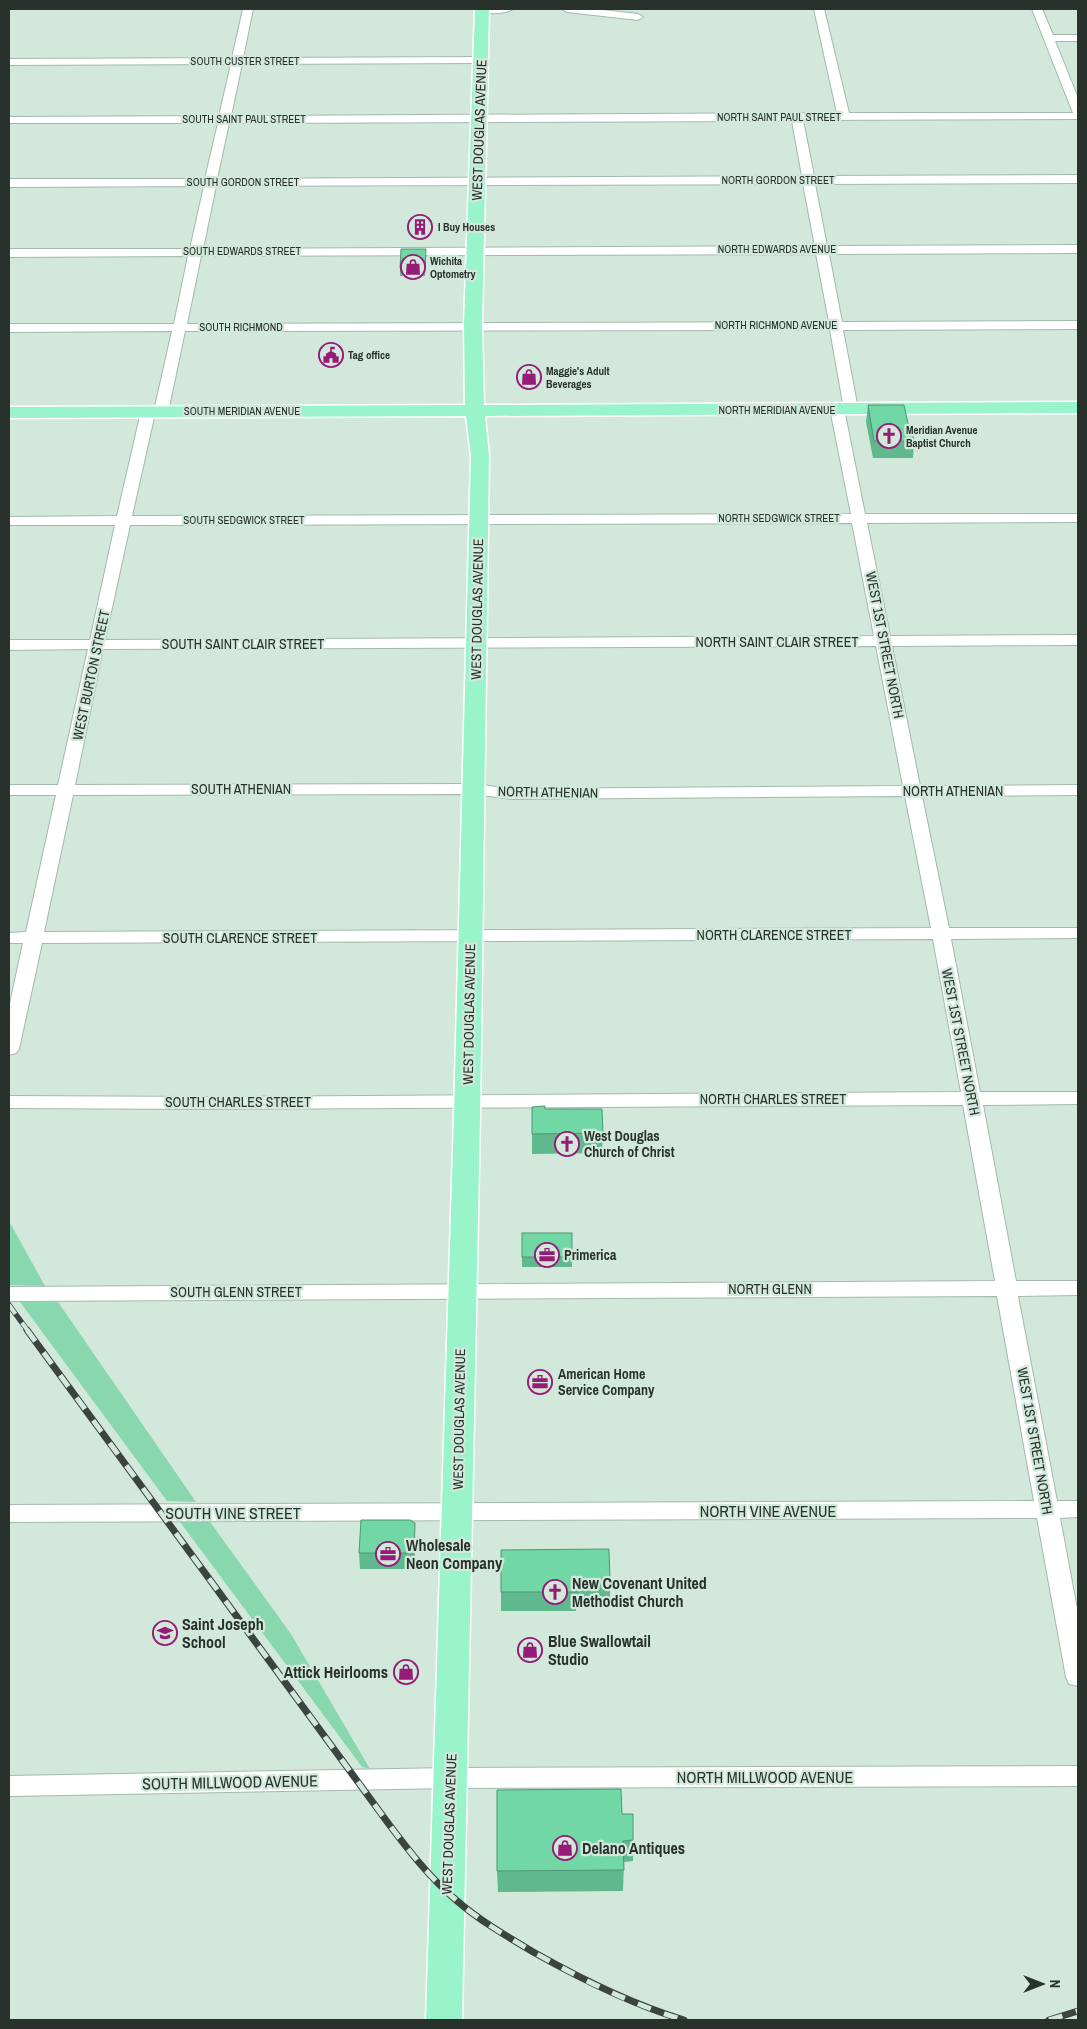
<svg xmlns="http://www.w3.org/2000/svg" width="1087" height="2029" font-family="'Archivo Narrow',sans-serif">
<rect width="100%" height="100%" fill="#d2e8db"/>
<g fill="#89d7af">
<polygon points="9,1221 45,1286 9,1285"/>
<polygon points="20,1302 58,1302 196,1502 167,1501"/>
<polygon points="180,1522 210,1522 291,1634 370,1769 362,1767"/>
</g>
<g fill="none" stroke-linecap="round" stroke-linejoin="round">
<defs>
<g id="minor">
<path d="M243 9H253L243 58 481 57 486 60 481 63 242 64 231 116 837 113 814 9H824L849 113H1073L1032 9H1042L1053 35H1078V41H1055L1078 98V119L803 120 814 176 1078 175V183L815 184 827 246 1078 245V253L829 254 842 322 1078 321V329L843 330 858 409 851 413 844 409 830 330 185 331 168 412 161 416 155 413 132 516 851 514 830 409 837 405 844 409 865 514H1078V522L867 523 890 636 1078 635V645L892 646 920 786 1078 785V795L922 796 949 928H1078V938L951 939 980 1092H1078V1104L983 1105 1016 1281H1078V1295L1018 1296 1057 1501H1078V1517L1060 1518 1078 1614V1686L1069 1684 1066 1677 1037 1518 9 1522V1505L1034 1501 997 1296 9 1301V1287L995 1281 963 1105 207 1109 9 1108V1096L207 1097 961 1092 933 939 42 943 19 1049 16 1053 9 1055V1008L23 943H9V933L26 932 56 795H9V785H58L88 649 9 650V640H90L115 525H9V517L117 516 141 412 148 408 154 411 172 331 9 332V324H174L188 256 9 257V249H190L204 186 9 187V179H205L218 123H9V117L219 116 231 64 9 65V59L232 58ZM792 121 802 176 217 179 229 123ZM803 184 815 246 203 249 216 186ZM816 254 829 322 187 324 201 256ZM852 523 874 636 105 640 130 525ZM876 646 903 786 512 789 474 784 75 785 103 649ZM474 794 512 799 905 796 931 928 44 932 73 795Z"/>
<path d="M477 9H513C507 14 483 15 477 9Z"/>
<polygon points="562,9 593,9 638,14 643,17 638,20 567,12"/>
<polygon points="1078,1766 1078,1786 451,1788 9,1796 9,1776 451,1768"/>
</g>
<polygon id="major" points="475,9 489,9 482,325 484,405 1078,402 1078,413 485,416 489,456 480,1116 462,2020 426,2020 454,1116 471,456 466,416 9,418 9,407 465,405 464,325"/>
</defs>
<use href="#minor" stroke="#a4b9ad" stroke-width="2"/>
<use href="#major" stroke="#fff" stroke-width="3"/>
<use href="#minor" fill="#fff" fill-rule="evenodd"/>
<use href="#major" fill="#99f3cb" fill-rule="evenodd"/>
<defs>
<polyline id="rail-far1" points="9,1305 28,1331"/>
<g id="rail">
<path d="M27 1330 388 1823C409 1851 430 1878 456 1900 480 1921 508 1937 535 1953 583 1980 631 2004 684 2020"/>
<polyline points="1049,2020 1078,2011"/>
</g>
</defs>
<use href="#rail-far1" stroke="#3b443f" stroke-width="5.5"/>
<use href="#rail" stroke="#3b443f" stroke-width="7"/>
<use href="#rail-far1" stroke="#d2e8db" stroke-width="4" stroke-dasharray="11" stroke-linecap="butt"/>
<use href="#rail" stroke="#d2e8db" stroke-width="5" stroke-dasharray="14" stroke-linecap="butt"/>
</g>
<g fill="#60b98e">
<polygon points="426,257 425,276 400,276 400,268"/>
<polygon points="868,405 914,441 913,458 873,458 866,422"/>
<polygon points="532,1107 545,1109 603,1133 602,1153 532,1154"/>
<rect x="522" y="1233" width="50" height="34"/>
<polygon points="415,1538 414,1569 360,1569 359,1553"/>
<polygon points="501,1550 610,1580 610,1599 576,1599 576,1611 501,1611"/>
<polygon points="622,1814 633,1840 633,1861 624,1862 623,1891 498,1892 497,1871"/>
</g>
<polygon fill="#4e9674" points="415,1523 415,1538 414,1569 414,1553"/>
<g fill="#70d7a5" stroke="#4e9674">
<polygon points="401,249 426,249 425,267 400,268"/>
<polygon points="868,405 904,405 909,428 911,428 914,441 874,441"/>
<polygon points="545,1106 545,1109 602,1109 603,1133 532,1134 532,1107"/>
<rect x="522" y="1233" width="50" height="24"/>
<polygon points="361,1520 410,1520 415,1523 414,1553 359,1553"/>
<polygon points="609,1549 610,1580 576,1580 576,1592 501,1592 501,1550"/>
<polygon points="621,1789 622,1814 633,1814 633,1840 623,1841 624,1870 497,1871 497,1790"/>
</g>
<defs>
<symbol id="building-ring" viewBox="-11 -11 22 22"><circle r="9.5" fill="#d2e8db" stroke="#951b77" stroke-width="1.5"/><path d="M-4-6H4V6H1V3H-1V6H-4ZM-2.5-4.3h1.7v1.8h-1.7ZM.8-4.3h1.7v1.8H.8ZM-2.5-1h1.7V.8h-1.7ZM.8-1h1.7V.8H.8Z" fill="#951b77"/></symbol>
<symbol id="shop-ring" viewBox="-11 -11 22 22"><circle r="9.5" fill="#d2e8db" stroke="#951b77" stroke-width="1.5"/><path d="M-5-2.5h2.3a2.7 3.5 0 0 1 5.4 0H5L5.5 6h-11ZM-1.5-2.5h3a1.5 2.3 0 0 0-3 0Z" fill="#951b77"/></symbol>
<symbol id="civic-ring" viewBox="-11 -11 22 22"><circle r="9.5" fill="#d2e8db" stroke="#951b77" stroke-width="1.5"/><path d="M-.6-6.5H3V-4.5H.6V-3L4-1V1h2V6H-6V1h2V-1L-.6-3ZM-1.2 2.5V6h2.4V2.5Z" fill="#951b77"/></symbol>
<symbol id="church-ring" viewBox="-11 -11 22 22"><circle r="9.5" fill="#d2e8db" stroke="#951b77" stroke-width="1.5"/><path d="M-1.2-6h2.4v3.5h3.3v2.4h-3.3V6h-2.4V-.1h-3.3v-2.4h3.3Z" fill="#951b77"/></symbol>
<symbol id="office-ring" viewBox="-11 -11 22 22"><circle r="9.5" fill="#d2e8db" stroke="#951b77" stroke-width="1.5"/><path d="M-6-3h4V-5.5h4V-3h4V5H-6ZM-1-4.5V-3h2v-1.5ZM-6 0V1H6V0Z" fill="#951b77"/></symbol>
<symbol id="school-ring" viewBox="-11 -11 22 22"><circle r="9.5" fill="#d2e8db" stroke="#951b77" stroke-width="1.5"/><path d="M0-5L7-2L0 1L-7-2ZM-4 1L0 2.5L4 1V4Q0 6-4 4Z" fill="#951b77"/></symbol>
</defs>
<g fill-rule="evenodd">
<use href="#building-ring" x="406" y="213" width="28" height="28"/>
<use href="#shop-ring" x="399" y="253" width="28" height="28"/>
<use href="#civic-ring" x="317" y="341" width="28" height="28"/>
<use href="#shop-ring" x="515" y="363" width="28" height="28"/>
<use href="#church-ring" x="875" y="422" width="28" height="28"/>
<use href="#church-ring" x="553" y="1130" width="28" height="28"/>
<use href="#office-ring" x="533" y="1241" width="28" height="28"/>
<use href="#office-ring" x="526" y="1368" width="28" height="28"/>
<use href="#office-ring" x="374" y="1540" width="28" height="28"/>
<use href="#church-ring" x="541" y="1578" width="28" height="28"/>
<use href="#school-ring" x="151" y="1619" width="28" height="28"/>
<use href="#shop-ring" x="516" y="1636" width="28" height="28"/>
<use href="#shop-ring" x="392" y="1658" width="28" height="28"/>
<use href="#shop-ring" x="551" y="1834" width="28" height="28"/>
</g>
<g text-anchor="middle" stroke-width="4.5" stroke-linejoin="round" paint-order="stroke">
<g font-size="11" fill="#29312c" stroke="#d2e8db">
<text x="245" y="65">SOUTH CUSTER STREET</text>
<text x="779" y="121">NORTH SAINT PAUL STREET</text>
<text x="244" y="123">SOUTH SAINT PAUL STREET</text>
<text x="778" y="184">NORTH GORDON STREET</text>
<text x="243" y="186">SOUTH GORDON STREET</text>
<text x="777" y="253">NORTH EDWARDS AVENUE</text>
<text x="242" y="255">SOUTH EDWARDS STREET</text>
<text x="776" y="329">NORTH RICHMOND AVENUE</text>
<text x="241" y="331">SOUTH RICHMOND</text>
<text x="777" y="414">NORTH MERIDIAN AVENUE</text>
<text x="242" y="415">SOUTH MERIDIAN AVENUE</text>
<text x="779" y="522">NORTH SEDGWICK STREET</text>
<text x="244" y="524">SOUTH SEDGWICK STREET</text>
</g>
<g font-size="11" font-weight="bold" fill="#29312c" stroke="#d2e8db" text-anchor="start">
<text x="438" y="231">I Buy Houses</text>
<text x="430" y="265">Wichita<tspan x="430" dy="13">Optometry</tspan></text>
<text x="348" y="359">Tag office</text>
<text x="546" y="375">Maggie's Adult<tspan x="546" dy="13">Beverages</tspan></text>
<text x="906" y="434">Meridian Avenue<tspan x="906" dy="13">Baptist Church</tspan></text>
</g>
<g font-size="14" fill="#29312c" stroke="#d2e8db">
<text transform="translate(479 130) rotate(-88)" y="5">WEST DOUGLAS AVENUE</text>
<text transform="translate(477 609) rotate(-89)" y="5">WEST DOUGLAS AVENUE</text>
<text x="777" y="647">NORTH SAINT CLAIR STREET</text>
<text x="243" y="649">SOUTH SAINT CLAIR STREET</text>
<text transform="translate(885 645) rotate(79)" y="5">WEST 1ST STREET NORTH</text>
<text transform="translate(91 675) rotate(-78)" y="5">WEST BURTON STREET</text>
<text x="241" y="794">SOUTH ATHENIAN</text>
<text x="953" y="796">NORTH ATHENIAN</text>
<text transform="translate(548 792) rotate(1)" y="5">NORTH ATHENIAN</text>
<text x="774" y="940">NORTH CLARENCE STREET</text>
<text x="240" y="943">SOUTH CLARENCE STREET</text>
<text transform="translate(469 1014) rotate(-89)" y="5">WEST DOUGLAS AVENUE</text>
<text transform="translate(961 1042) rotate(79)" y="5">WEST 1ST STREET NORTH</text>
<text x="773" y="1104">NORTH CHARLES STREET</text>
<text x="238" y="1107">SOUTH CHARLES STREET</text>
<text x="770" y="1294">NORTH GLENN</text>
<text x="236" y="1297">SOUTH GLENN STREET</text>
<text transform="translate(459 1419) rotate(-89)" y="5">WEST DOUGLAS AVENUE</text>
<text transform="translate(1035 1441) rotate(80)" y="5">WEST 1ST STREET NORTH</text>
<text transform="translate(449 1824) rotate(-88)" y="5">WEST DOUGLAS AVENUE</text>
</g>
<g font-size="14" font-weight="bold" fill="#29312c" stroke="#d2e8db" text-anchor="start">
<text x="584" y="1141">West Douglas<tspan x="584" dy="16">Church of Christ</tspan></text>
<text x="564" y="1260">Primerica</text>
<text x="558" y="1379">American Home<tspan x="558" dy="16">Service Company</tspan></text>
</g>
<g font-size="16" fill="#29312c" stroke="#d2e8db">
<text x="768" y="1517">NORTH VINE AVENUE</text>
<text x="233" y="1519">SOUTH VINE STREET</text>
<text x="765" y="1783">NORTH MILLWOOD AVENUE</text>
<text transform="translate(230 1782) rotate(-1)" y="6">SOUTH MILLWOOD AVENUE</text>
</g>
<g font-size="16" font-weight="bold" fill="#29312c" stroke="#d2e8db" text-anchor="start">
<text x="406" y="1551">Wholesale<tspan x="406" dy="18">Neon Company</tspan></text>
<text x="572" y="1589">New Covenant United<tspan x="572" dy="18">Methodist Church</tspan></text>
<text x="182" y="1630">Saint Joseph<tspan x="182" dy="18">School</tspan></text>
<text x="548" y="1647">Blue Swallowtail<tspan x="548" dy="18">Studio</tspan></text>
<text x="388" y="1678" text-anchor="end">Attick Heirlooms</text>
<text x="582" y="1854">Delano Antiques</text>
</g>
</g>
<rect width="1087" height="2029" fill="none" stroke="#29312c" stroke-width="20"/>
<g transform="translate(1042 1984) rotate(90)" stroke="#d2e8db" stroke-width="4" paint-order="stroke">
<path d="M0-4L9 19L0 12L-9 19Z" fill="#29312c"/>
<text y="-8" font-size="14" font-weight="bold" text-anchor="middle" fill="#29312c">N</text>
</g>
</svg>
